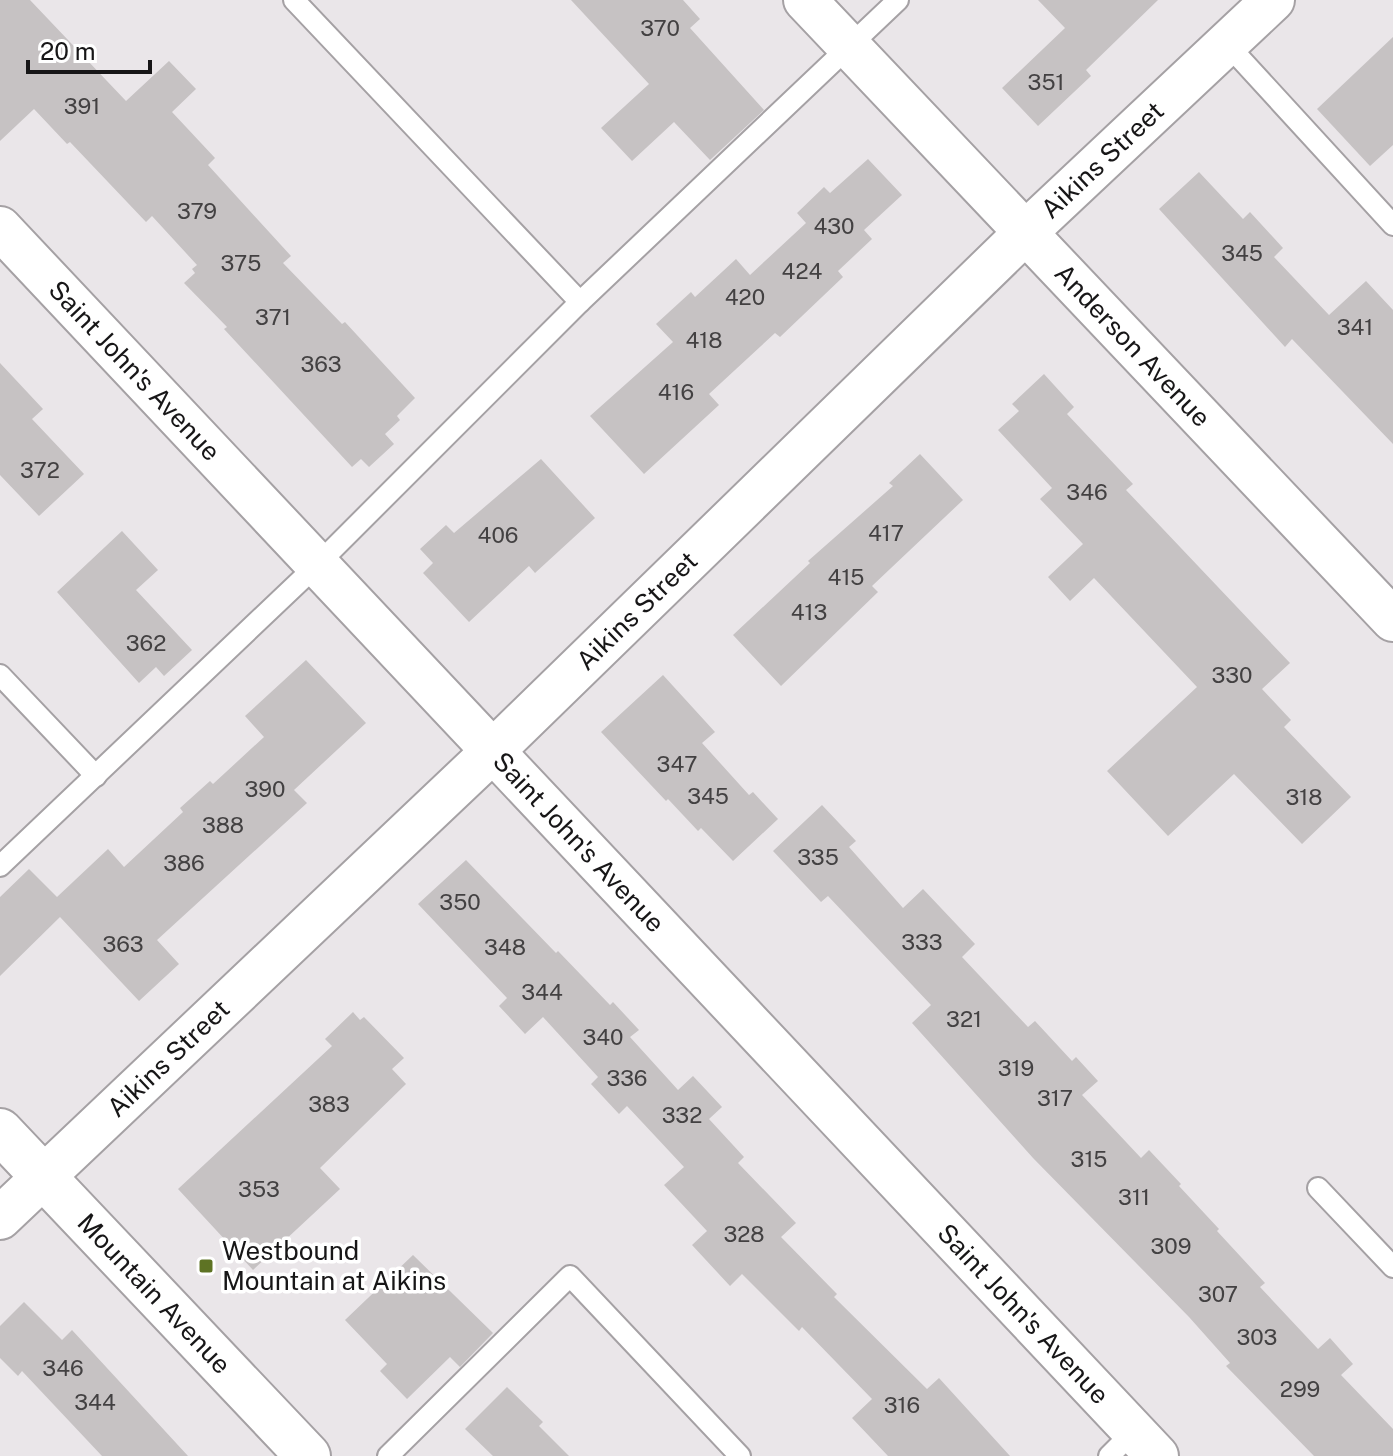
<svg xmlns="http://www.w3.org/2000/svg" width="1393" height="1456" font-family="'Public Sans',sans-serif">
<rect width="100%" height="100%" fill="#eae6e9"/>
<g fill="#c6c2c3">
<polygon points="0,0 30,0 126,101 169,61 196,89 172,112 215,158 208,165 291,256 283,263 342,324 345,322 415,398 397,416 400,420 385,434 394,444 369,467 361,459 352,467 224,329 227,327 184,283 195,273 192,269 197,265 152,216 146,222 70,142 67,144 34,109 0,141"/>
<polygon points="571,0 683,0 700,19 690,28 764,110 710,160 674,122 632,161 601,128 649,84"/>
<polygon points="1038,0 1158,0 1086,70 1091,76 1038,126 1002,88 1065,28"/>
<polygon points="1393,37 1393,145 1370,166 1317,109"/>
<polygon points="868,159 902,195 864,230 872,239 838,271 843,277 780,337 775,333 709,394 719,405 644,474 590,416 673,342 656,324 691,292 695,297 736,259 750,275 806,223 797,213 824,187 830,193"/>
<polygon points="1199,172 1243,219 1250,212 1283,248 1274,257 1329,315 1366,281 1393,310 1393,444 1292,339 1285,347 1159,209"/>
<polygon points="0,363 43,409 32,419 84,474 39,516 0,475"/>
<polygon points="1044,374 1074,407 1067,414 1133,484 1126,490 1290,663 1262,689 1291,720 1284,727 1351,797 1302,844 1234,774 1168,836 1107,771 1197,687 1094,578 1070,601 1048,577 1083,544 1040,499 1052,488 998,430 1019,411 1012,404"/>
<polygon points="920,454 963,500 872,586 878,592 781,686 733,635 810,563 808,561 893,486 889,483"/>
<polygon points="541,459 595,518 535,573 529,566 469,622 423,573 433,563 420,549 446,525 454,533"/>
<polygon points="122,531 158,570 136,590 192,650 164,676 156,667 139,683 57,592"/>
<polygon points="306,660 366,723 294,790 307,803 157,940 179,964 139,1001 60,917 0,976 0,897 29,869 57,897 108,849 124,867 183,812 180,808 210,781 213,784 264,737 245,716"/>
<polygon points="663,675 715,732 702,743 749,795 753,792 778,819 733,861 701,828 698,831 668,799 666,801 601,732"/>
<polygon points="822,805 856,841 849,847 903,908 923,889 975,944 962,957 1028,1027 1035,1021 1072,1061 1076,1057 1098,1081 1082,1095 1141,1158 1149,1150 1181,1184 1179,1186 1219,1229 1217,1231 1265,1283 1260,1287 1318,1349 1330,1338 1353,1364 1341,1375 1393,1429 1393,1456 1314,1456 1226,1366 1230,1363 1189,1317 1033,1158 912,1023 931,1005 828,896 821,902 773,851"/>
<polygon points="466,860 556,953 558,951 610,1005 613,1002 639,1030 630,1037 678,1090 693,1076 722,1107 709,1119 744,1157 738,1163 796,1223 781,1237 837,1294 834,1297 927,1389 939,1378 1010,1456 888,1456 852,1418 872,1399 802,1327 799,1331 742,1274 730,1286 692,1245 707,1231 664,1185 684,1167 627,1106 619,1114 591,1084 598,1077 543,1017 525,1034 499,1006 507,998 418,904"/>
<polygon points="353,1012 360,1020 364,1017 404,1058 392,1069 406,1084 320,1168 340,1189 253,1270 178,1189 332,1046 325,1039"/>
<polygon points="413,1255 493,1333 460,1367 450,1357 407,1399 380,1371 387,1364 345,1320"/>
<polygon points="24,1302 62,1340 72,1330 188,1456 102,1456 22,1371 18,1376 0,1358 0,1326"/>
<polygon points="507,1387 543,1422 539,1426 569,1456 493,1456 465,1429"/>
</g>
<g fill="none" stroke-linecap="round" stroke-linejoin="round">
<defs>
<g id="lane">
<polyline points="294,0 580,302"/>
<polyline points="1227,44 1393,225"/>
<polyline points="0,675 96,776"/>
<polyline points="0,866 318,564 580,302 898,0"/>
<polyline points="1318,1188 1393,1267"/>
<polyline points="388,1456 570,1276 740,1456"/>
<polyline points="1109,1456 1134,1431"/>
</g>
<g id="street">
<path id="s1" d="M805 0 1393 620"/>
<path id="s2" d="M0 228 1157 1456"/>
<path id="s3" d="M0 1218 494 750 1026 232 1273 0"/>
</g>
<g id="secondary">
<path id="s4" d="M0 1131 308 1456"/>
</g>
</defs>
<use href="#lane" stroke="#a5a1a4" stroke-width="24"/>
<use href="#street" stroke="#a5a1a4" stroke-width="46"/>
<use href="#secondary" stroke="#a5a1a4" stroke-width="48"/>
<use href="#lane" stroke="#fff" stroke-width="20"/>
<use href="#street" stroke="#fff" stroke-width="42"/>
<use href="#secondary" stroke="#fff" stroke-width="44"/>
</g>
<rect fill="#5e7324" stroke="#fff" stroke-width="3" x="198" y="1258" width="16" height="16" rx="4"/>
<g text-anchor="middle" stroke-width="7" stroke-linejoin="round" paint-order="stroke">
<g font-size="22" fill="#434142">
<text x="660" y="36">370</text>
<text x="1046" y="90">351</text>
<text x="82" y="114">391</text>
<text x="197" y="219">379</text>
<text x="834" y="234">430</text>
<text x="1242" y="261">345</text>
<text x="241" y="271">375</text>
<text x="802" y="279">424</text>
<text x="745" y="305">420</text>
<text x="273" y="325">371</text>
<text x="1355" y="335">341</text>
<text x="704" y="348">418</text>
<text x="321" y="372">363</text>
<text x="676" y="400">416</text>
<text x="40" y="478">372</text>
<text x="1087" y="500">346</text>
<text x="886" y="541">417</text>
<text x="498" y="543">406</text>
<text x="846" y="585">415</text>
<text x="809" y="620">413</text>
<text x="146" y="651">362</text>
<text x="1232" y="683">330</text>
<text x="677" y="772">347</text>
<text x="265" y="797">390</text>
<text x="708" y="804">345</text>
<text x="1304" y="805">318</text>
<text x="223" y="833">388</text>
<text x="818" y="865">335</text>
<text x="184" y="871">386</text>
<text x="460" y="910">350</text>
<text x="922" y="950">333</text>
<text x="123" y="952">363</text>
<text x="505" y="955">348</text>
<text x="542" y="1000">344</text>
<text x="964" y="1027">321</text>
<text x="603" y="1045">340</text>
<text x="1016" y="1076">319</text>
<text x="627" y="1086">336</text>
<text x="1055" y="1106">317</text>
<text x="329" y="1112">383</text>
<text x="682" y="1123">332</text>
<text x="1089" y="1167">315</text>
<text x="259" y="1197">353</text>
<text x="1134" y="1205">311</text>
<text x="744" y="1242">328</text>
<text x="1171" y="1254">309</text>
<text x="1218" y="1302">307</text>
<text x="1257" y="1345">303</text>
<text x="63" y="1376">346</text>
<text x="1300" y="1397">299</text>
<text x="95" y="1410">344</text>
<text x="902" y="1413">316</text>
</g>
<g font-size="26" fill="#171617" stroke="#fff">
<text dy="9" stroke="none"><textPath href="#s3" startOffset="1528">Aikins Street</textPath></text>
<text dy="9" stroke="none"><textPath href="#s1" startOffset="476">Anderson Avenue</textPath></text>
<text dy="9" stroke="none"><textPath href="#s2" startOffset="196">Saint John's Avenue</textPath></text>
<text dy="9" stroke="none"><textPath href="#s3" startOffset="880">Aikins Street</textPath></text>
<text dy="9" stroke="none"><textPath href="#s2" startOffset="844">Saint John's Avenue</textPath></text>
<text dy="9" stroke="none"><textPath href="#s3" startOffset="232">Aikins Street</textPath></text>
<text dy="9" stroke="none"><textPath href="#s4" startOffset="224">Mountain Avenue</textPath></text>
<text dy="9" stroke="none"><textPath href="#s2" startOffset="1492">Saint John's Avenue</textPath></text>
</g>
<g font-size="26" fill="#171617" stroke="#fff" text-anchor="start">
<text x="222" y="1260">Westbound<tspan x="222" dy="30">Mountain at Aikins</tspan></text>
</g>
</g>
<path d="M28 60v12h122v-12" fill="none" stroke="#171617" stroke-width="4"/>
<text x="40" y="60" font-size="24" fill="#171617" stroke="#ffffff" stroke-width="6" paint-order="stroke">20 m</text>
</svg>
